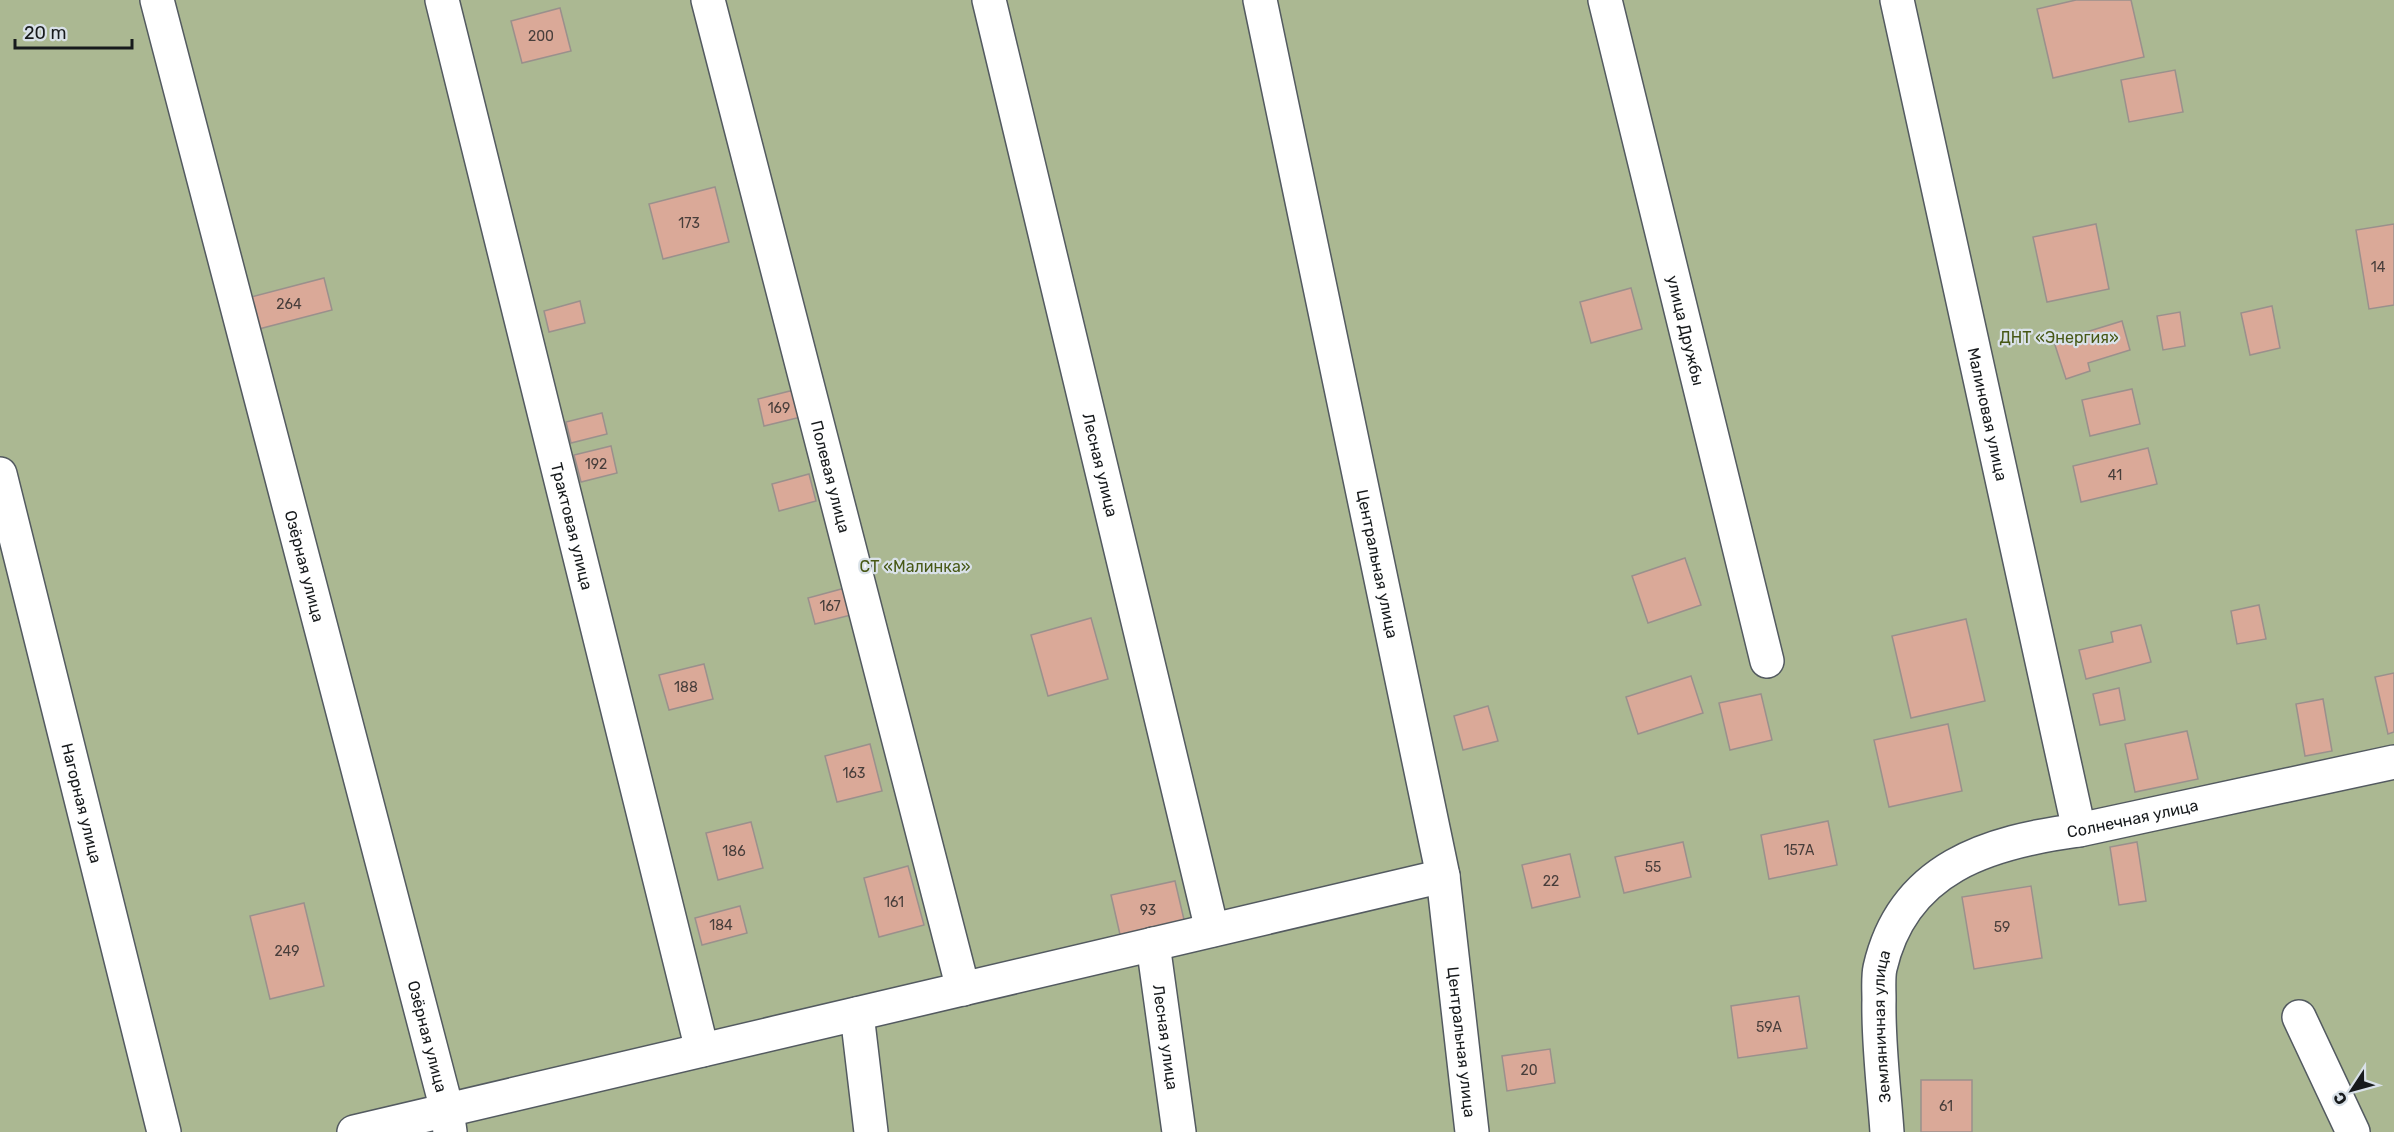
<svg xmlns="http://www.w3.org/2000/svg" width="2394" height="1132" font-family="Rubik,sans-serif">
<rect width="100%" height="100%" fill="#d9e1e8"/>
<rect fill="#abb892" x="0" y="0" width="2394" height="1132"/>
<g fill="#daa998" stroke="#9a908c" stroke-width="1.5">
<polygon points="2076,0 2131,0 2144,57 2053,78 2037,9"/>
<polygon points="560,8 571,51 522,63 511,21"/>
<polygon points="2175,70 2183,112 2129,122 2121,80"/>
<polygon points="715,187 729,242 663,259 649,204"/>
<polygon points="2096,224 2109,289 2047,302 2033,237"/>
<polygon points="2394,224 2394,305 2369,309 2356,230"/>
<polygon points="324,278 332,310 255,330 247,298"/>
<polygon points="1631,288 1642,329 1591,343 1580,302"/>
<polygon points="580,301 585,323 549,332 544,311"/>
<polygon points="2272,306 2280,348 2250,355 2241,313"/>
<polygon points="2180,312 2185,346 2163,350 2157,316"/>
<polygon points="2122,321 2130,350 2088,363 2090,371 2066,379 2054,342"/>
<polygon points="2132,389 2140,424 2090,436 2082,400"/>
<polygon points="794,390 801,417 764,426 758,399"/>
<polygon points="602,413 607,434 571,443 566,422"/>
<polygon points="611,446 617,473 581,482 574,455"/>
<polygon points="2148,448 2157,484 2081,502 2073,466"/>
<polygon points="809,474 816,501 779,511 772,484"/>
<polygon points="1685,558 1701,605 1648,623 1632,576"/>
<polygon points="845,588 851,615 815,624 808,598"/>
<polygon points="2259,605 2266,639 2237,644 2231,611"/>
<polygon points="1091,618 1108,679 1048,696 1031,635"/>
<polygon points="1966,619 1985,701 1911,718 1892,636"/>
<polygon points="2141,625 2151,662 2086,679 2079,650 2113,642 2111,632"/>
<polygon points="704,664 713,699 669,710 659,675"/>
<polygon points="2394,673 2394,732 2388,734 2375,677"/>
<polygon points="1691,676 1703,713 1638,734 1626,697"/>
<polygon points="2119,688 2125,720 2100,725 2093,694"/>
<polygon points="1761,694 1772,740 1730,750 1719,703"/>
<polygon points="2323,699 2332,751 2305,756 2296,704"/>
<polygon points="1488,706 1498,741 1463,750 1454,716"/>
<polygon points="1948,724 1962,791 1889,807 1874,740"/>
<polygon points="2187,731 2198,779 2135,792 2125,744"/>
<polygon points="870,744 882,791 837,802 825,756"/>
<polygon points="1828,821 1837,865 1769,879 1761,835"/>
<polygon points="751,822 763,868 718,880 706,833"/>
<polygon points="1683,842 1691,877 1624,893 1615,857"/>
<polygon points="2137,842 2146,901 2119,905 2110,847"/>
<polygon points="1570,854 1580,897 1532,908 1522,865"/>
<polygon points="908,866 924,925 879,937 864,878"/>
<polygon points="1175,881 1185,924 1121,939 1111,895"/>
<polygon points="2031,886 2042,958 1974,969 1962,897"/>
<polygon points="304,903 324,986 270,999 250,916"/>
<polygon points="740,906 747,933 702,945 695,918"/>
<polygon points="1799,996 1807,1048 1738,1058 1731,1006"/>
<polygon points="1550,1049 1555,1083 1507,1091 1502,1056"/>
<rect x="1921" y="1080" width="51" height="52"/>
</g>
<g fill="none" stroke-linecap="round" stroke-linejoin="round">
<defs>
<g id="minor">
<path id="s1" d="M157 0 447 1110 450 1132"/>
<path id="s2" d="M442 0 702 1050"/>
<path id="s3" d="M708 0 963 989"/>
<path id="s4" d="M989 0 1212 930"/>
<path id="s5" d="M1260 0 1443 876 1472 1132"/>
<path id="s6" d="M1605 0 1767 661"/>
<path id="s7" d="M1897 0 2079 830"/>
<path id="s8" d="M0 474 164 1132"/>
<path id="s9" d="M1153 944 1179 1132"/>
<polyline points="857,1014 871,1132"/>
<polyline points="2299,1017 2353,1132"/>
<polyline points="354,1132 1443,876"/>
<path id="s10" d="M1887 1132C1884 1088 1878 1043 1879 1000 1879 989 1878 977 1880 968 1903 867 1989 842 2079 830L2394 762"/>
</g>
</defs>
<use href="#minor" stroke="#535a60" stroke-width="36"/>
<use href="#minor" stroke="#fff" stroke-width="33"/>
</g>
<g text-anchor="middle" stroke-width="4.5" stroke-linejoin="round" paint-order="stroke">
<g font-size="14" fill="#483e3b">
<text x="541" y="41">200</text>
<text x="689" y="228">173</text>
<text x="2378" y="272">14</text>
<text x="289" y="309">264</text>
<text x="779" y="413">169</text>
<text x="596" y="469">192</text>
<text x="2115" y="480">41</text>
<text x="830" y="611">167</text>
<text x="686" y="692">188</text>
<text x="854" y="778">163</text>
<text x="1799" y="855">157А</text>
<text x="734" y="856">186</text>
<text x="1653" y="872">55</text>
<text x="1551" y="886">22</text>
<text x="894" y="907">161</text>
<text x="1148" y="915">93</text>
<text x="721" y="930">184</text>
<text x="2002" y="932">59</text>
<text x="287" y="956">249</text>
<text x="1769" y="1032">59А</text>
<text x="1529" y="1075">20</text>
<text x="1946" y="1111">61</text>
</g>
<g font-size="16" fill="#171a1c" stroke="#d9e1e8">
<text dy="6" stroke="none"><textPath href="#s6" startOffset="340">улица Дружбы</textPath></text>
<text dy="6" stroke="none"><textPath href="#s7" startOffset="424">Малиновая улица</textPath></text>
<text dy="6" stroke="none"><textPath href="#s4" startOffset="478">Лесная улица</textPath></text>
<text dy="6" stroke="none"><textPath href="#s3" startOffset="492">Полевая улица</textPath></text>
<text dy="6" stroke="none"><textPath href="#s2" startOffset="542">Трактовая улица</textPath></text>
<text dy="6" stroke="none"><textPath href="#s5" startOffset="576">Центральная улица</textPath></text>
<text dy="6" stroke="none"><textPath href="#s1" startOffset="585">Озёрная улица</textPath></text>
<text dy="6" stroke="none"><textPath href="#s8" startOffset="339">Нагорная улица</textPath></text>
<text dy="6" stroke="none"><textPath href="#s10" startOffset="480">Солнечная улица</textPath></text>
<text dy="6" stroke="none"><textPath href="#s10" startOffset="106">Земляничная улица</textPath></text>
<text dy="6" stroke="none"><textPath href="#s1" startOffset="1071">Озёрная улица</textPath></text>
<text dy="6" stroke="none"><textPath href="#s9" startOffset="94">Лесная улица</textPath></text>
<text dy="6" stroke="none"><textPath href="#s5" startOffset="1062">Центральная улица</textPath></text>
</g>
<g font-size="16" fill="#475816" stroke="#d9e1e8">
<text x="2059" y="343">ДНТ «Энергия»</text>
<text x="915" y="572">CТ «Малинка»</text>
</g>
</g>
<g transform="translate(2352 1090) rotate(234)" stroke="#d9e1e8" stroke-width="4.5" paint-order="stroke">
<path d="M0-4.5L10 22L0 15L-10 22Z" fill="#171a1c"/>
<text y="-9" font-size="16" font-weight="bold" text-anchor="middle" fill="#171a1c">С</text>
</g>
<path d="M15 39v9h117v-9" fill="none" stroke="#171a1c" stroke-width="3"/>
<text x="24" y="39" font-size="18" fill="#171a1c" stroke="#d9e1e8" stroke-width="4.5" paint-order="stroke">20 m</text>
</svg>
